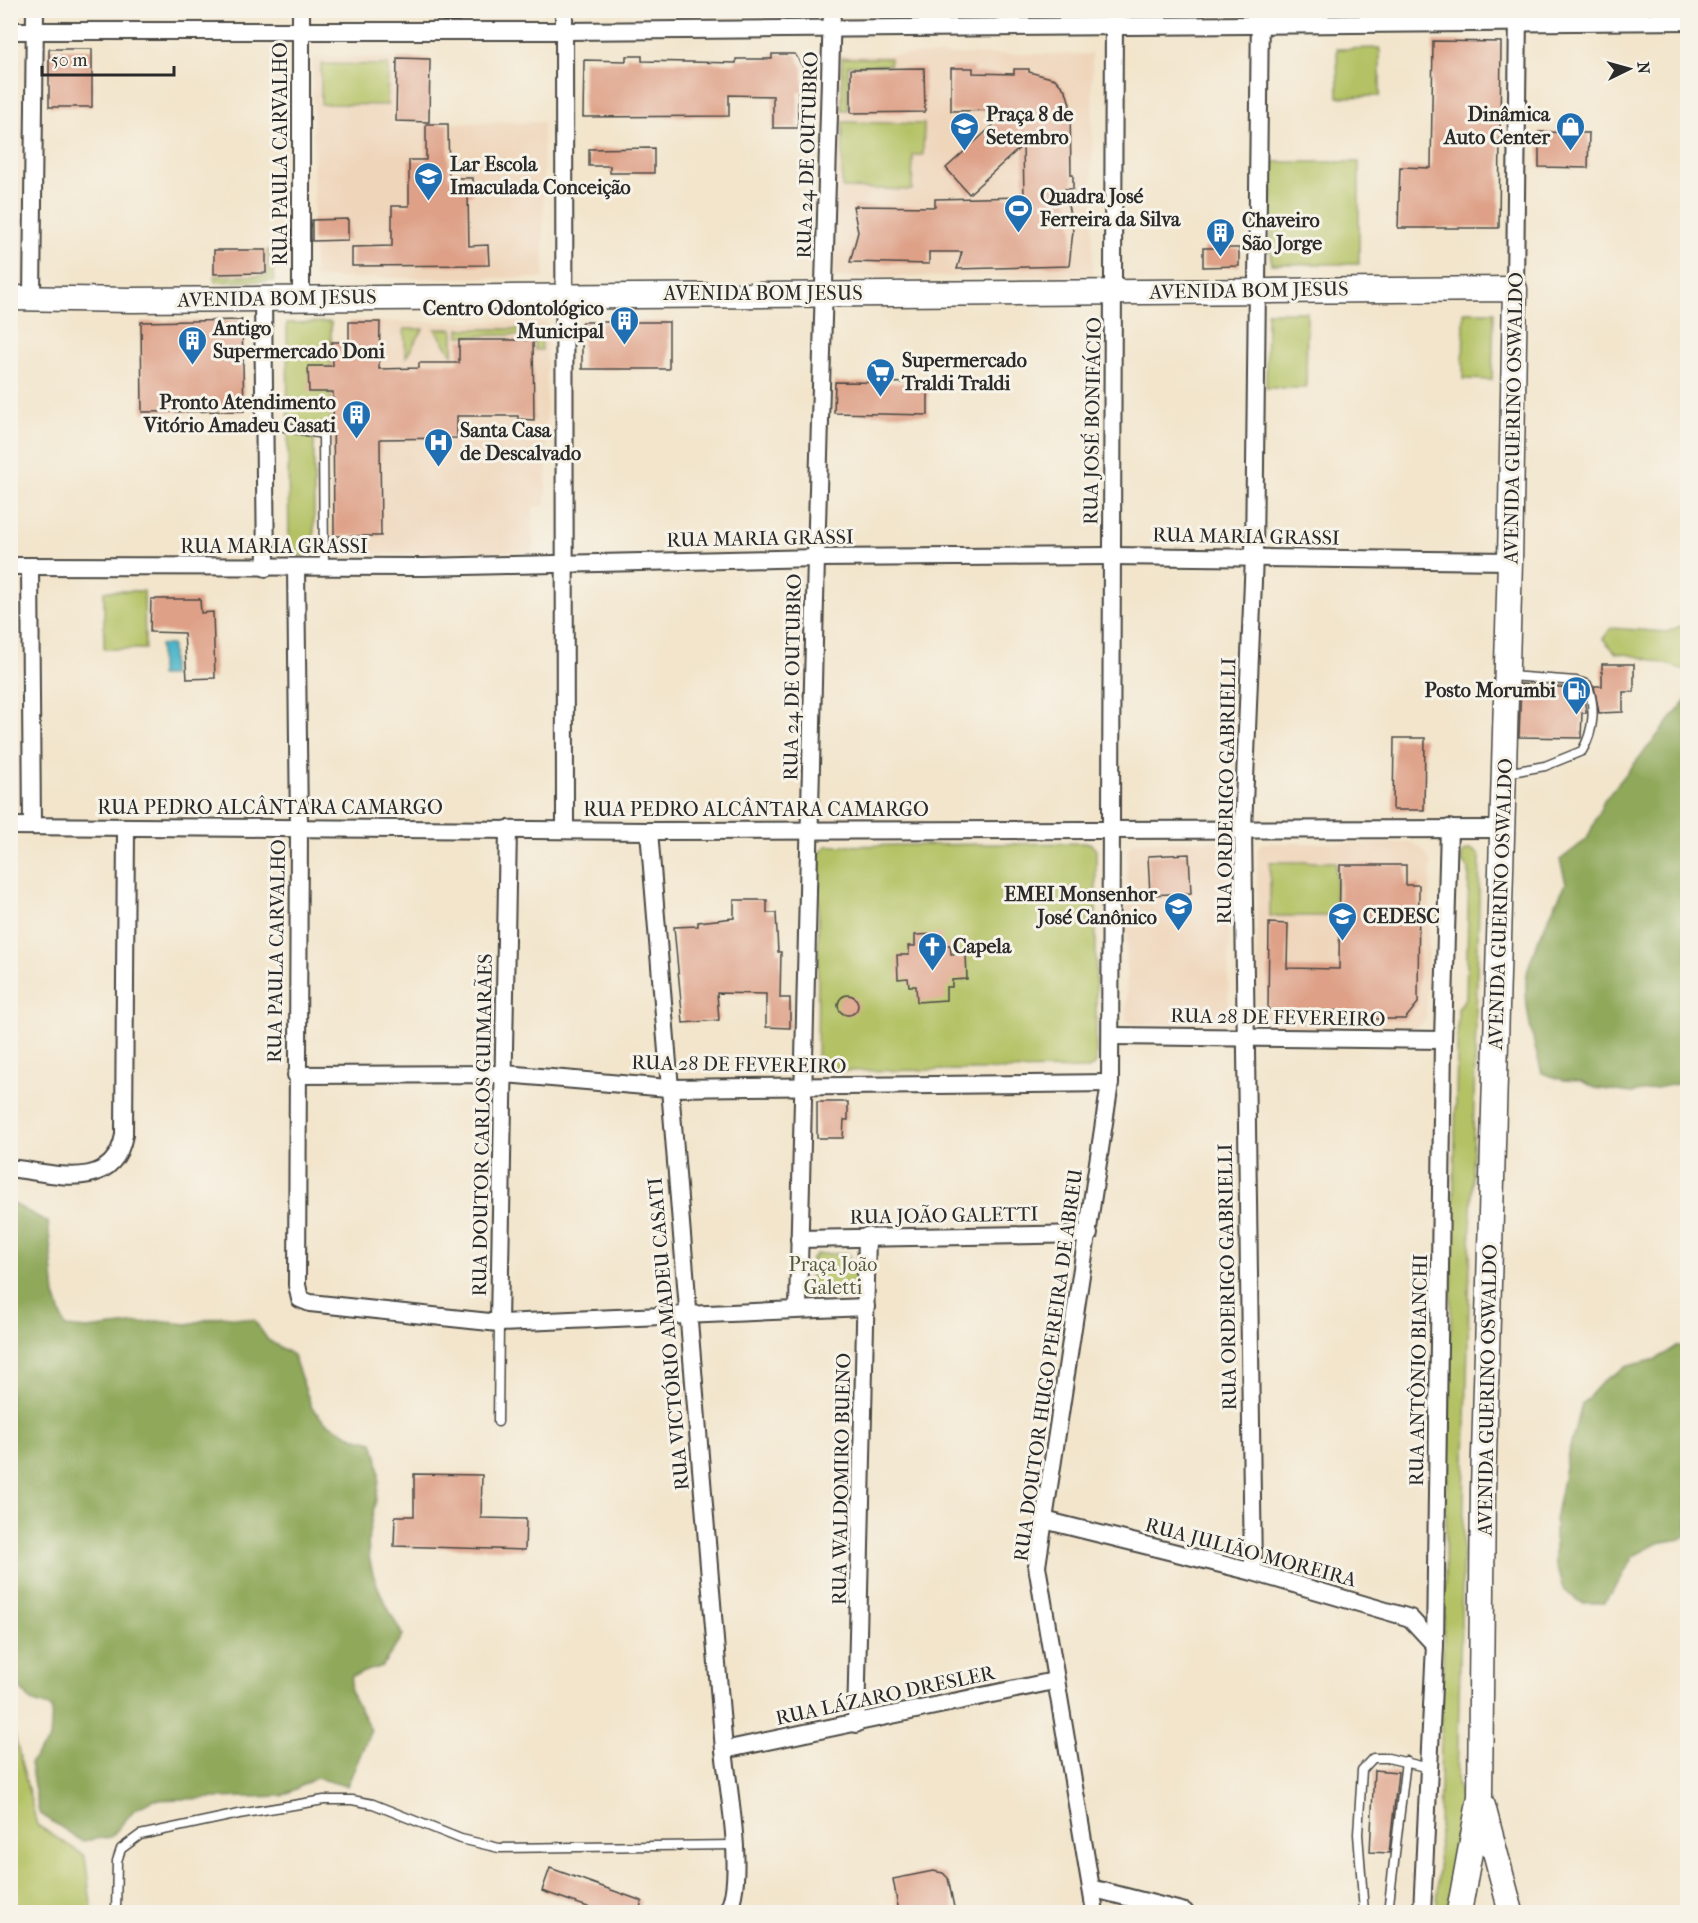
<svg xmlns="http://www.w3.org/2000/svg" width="1698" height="1923" font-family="'IM FELL French Canon',serif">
<rect width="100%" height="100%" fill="#f7f3e8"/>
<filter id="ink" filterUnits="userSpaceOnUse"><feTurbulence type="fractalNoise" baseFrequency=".0167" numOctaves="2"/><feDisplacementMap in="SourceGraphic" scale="12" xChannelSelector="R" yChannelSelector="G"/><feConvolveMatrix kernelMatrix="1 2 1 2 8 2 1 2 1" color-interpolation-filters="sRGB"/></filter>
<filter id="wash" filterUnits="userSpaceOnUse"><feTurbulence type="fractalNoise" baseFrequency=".008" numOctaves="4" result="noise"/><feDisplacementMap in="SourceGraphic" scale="24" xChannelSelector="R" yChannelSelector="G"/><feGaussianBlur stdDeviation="1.35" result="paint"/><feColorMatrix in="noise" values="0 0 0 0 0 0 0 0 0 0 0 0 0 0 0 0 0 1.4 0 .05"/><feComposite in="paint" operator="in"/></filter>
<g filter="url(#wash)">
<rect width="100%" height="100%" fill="#f2e5cc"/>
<g fill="#efd6bb">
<polygon points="1092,54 1093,276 834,277 839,55"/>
<polygon points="317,56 393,58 393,124 543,122 544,278 314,278 313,59"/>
<polygon points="380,322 547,322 546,507 533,506 533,553 331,554 331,341 380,341"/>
<polygon points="1225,840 1230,844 1228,1016 1220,1024 1133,1024 1126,1020 1127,849 1135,842"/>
<polygon points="1261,843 1413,843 1424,851 1431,864 1426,1019 1419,1026 1411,1029 1271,1030 1262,1027 1256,1021 1257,850"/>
</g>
<g fill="#b4c265" stroke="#707648" stroke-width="1.5">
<polygon points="1380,48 1380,96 1338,97 1337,49"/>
<polygon points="842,58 890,58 890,65 848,65 848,110 842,110"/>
<polygon points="321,64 388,65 387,105 321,104"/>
<polygon points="843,122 924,124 923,155 913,155 912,190 842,188"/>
<polygon points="1272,162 1359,162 1359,264 1271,264"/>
<polygon points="268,250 273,250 274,281 215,282 214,276 268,276"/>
<polygon points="1267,312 1307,312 1306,388 1266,388"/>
<polygon points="1464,312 1494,312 1492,380 1463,379"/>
<polygon points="331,322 331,431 314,430 314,555 289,556 287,323"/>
<polygon points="404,329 423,329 406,357"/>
<polygon points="435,329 453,329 453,356"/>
<polygon points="459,329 541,329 542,350 535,350 534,335 459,336"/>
<path d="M1687 586V670C1661 664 1643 655 1616 653L1603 639 1611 628 1667 632 1685 624 1683 597Z"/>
<polygon points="104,591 144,591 145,649 104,649"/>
<polygon points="1090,843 1096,850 1096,1063 1089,1069 820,1071 817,1065 819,854 826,846"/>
<path d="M1470 849 1479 854 1480 859 1457 1782C1460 1794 1465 1808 1465 1820 1465 1850 1455 1885 1444 1912H1437L1458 1009 1466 997 1469 869 1461 861 1462 853Z"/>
<polygon points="1270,862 1336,862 1335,916 1270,916"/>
<path d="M848 1253C856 1264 858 1286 849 1297L818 1299 811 1294V1260L817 1254Z"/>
<polygon points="10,1717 37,1825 85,1856 92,1912 11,1912"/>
</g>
<g fill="#8fa85a" stroke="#5d6a42" stroke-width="1.5">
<path d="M1687 699V1082L1632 1093 1595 1088 1581 1081 1563 1080 1542 1073C1534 1044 1525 1013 1526 982 1526 959 1555 905 1566 883L1560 860 1587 839 1604 801Z"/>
<path d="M10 1202 48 1222 55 1295 65 1327 87 1329 157 1321 188 1324 222 1316 254 1320 268 1340 293 1355 312 1408 324 1421 353 1437 373 1442C386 1478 375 1498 369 1533 364 1571 386 1604 403 1636L382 1666 352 1676 350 1691 371 1730 347 1786 316 1778 282 1796 153 1800 134 1810 111 1837 82 1841 39 1813 30 1763 50 1739 52 1708 31 1701 10 1676Z"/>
<polygon points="1677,1346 1687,1346 1687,1535 1681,1539 1658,1543 1633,1556 1620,1581 1603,1603 1583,1603 1564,1591 1555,1563 1555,1520 1567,1458 1582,1404 1604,1380 1628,1366 1657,1359"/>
</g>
<rect fill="#4bb5c9" stroke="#3b707a" stroke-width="1.5" x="160" y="645" width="12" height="31"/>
<g id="blocks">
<g fill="#dea087">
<polygon points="1433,41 1501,42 1499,228 1398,228 1400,167 1431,168"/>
<rect x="49" y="49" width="43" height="58"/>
<polygon points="772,54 795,54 803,67 803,92 798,92 798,128 773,128 773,96 729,95 729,116 583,117 584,60 626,61 626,56 642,56 642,61 736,63 736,59 772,59"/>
<polygon points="397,58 430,59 429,122 396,121"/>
<polygon points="924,68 925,112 851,113 851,69"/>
<polygon points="951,68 973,68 973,73 1014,74 1014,69 1029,69 1029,72 1055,79 1066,91 1070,104 1071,175 1073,175 1073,189 1065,189 1073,231 1069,266 957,269 962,252 929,252 929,264 850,262 858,232 853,206 935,207 935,199 1024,197 1023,145 969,194 946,168 1010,110 951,111"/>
<polygon points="426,124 448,124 449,178 473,178 473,195 468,195 469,246 488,245 489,265 352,266 352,247 392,246 392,206 409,206 409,160 426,160"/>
<polygon points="1539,132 1589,133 1588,168 1539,167"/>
<polygon points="654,148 654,173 610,173 610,166 589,166 589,149"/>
<polygon points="348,219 348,240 312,241 312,220"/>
<polygon points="1203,248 1239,248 1239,266 1203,267"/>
<polygon points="214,250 266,250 266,273 214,274"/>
<polygon points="242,320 244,411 142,412 141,322"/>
<polygon points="349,322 380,322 379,369 419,368 419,363 459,363 459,340 533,340 534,420 518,419 518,416 457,416 457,438 380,439 381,536 334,536 333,392 309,392 308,366 333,366 332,342 349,342"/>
<rect x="582" y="322" width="87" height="47"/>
<polygon points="835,382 928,383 928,415 834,413"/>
<polygon points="151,599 200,599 201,613 213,612 215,678 187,679 184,633 150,632"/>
<polygon points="1602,664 1634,664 1634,692 1623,692 1623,712 1599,713 1594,686 1602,686"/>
<polygon points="1521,684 1582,689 1586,710 1586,713 1582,713 1581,738 1519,737"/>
<polygon points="1394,738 1425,738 1424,810 1393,810"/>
<polygon points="1189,854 1191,893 1150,895 1148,856"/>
<polygon points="1340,865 1406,865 1406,885 1419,885 1418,1003 1405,1019 1339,1019 1339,1011 1268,1010 1269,923 1288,924 1287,968 1339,969"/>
<polygon points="734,900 767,900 767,913 776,913 778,952 781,952 780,998 790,998 790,1028 766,1027 766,994 717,993 719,1020 683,1023 674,927 698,926 698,922 734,918"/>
<polygon points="941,934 942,945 950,945 951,954 966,953 967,979 952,980 952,987 946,987 946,1000 917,1002 916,986 909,986 908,978 898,979 897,955 909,955 908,946 915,946 915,935"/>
<circle cx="848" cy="1005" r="10"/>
<polygon points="817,1102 848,1102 848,1120 844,1120 843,1138 817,1138"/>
<polygon points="414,1474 482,1475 481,1518 526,1519 525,1550 394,1546 395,1516 414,1516"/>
<polygon points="1374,1770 1398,1772 1389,1853 1370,1852"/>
<polygon points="550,1868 642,1901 639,1912 602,1912 542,1891"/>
<polygon points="933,1871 943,1873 948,1878 955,1912 899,1912 893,1879"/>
</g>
</g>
</g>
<g filter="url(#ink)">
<use href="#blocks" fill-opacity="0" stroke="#494743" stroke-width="1.5"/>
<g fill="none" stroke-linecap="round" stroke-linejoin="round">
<defs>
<g id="lane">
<polyline points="264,423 323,434 324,567"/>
<path d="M1506 773 1545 766 1582 751C1594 731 1596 706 1587 684L1576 681 1510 676"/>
<polyline points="498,1422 499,1323"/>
<polyline points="116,1912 117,1861 121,1849 140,1835 239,1814 324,1800 352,1800 373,1804 461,1839 499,1848 734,1845"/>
<polyline points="1364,1912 1358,1834 1362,1770 1373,1758 1388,1758 1429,1768"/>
<polyline points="1388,1912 1406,1761"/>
</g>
<g id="street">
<polyline points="564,10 565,829"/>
<polyline points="10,31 564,31 1688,21"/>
<polyline points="1515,289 1518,10"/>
<polyline points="32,298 35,10"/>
<polyline points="263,298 266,568"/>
<polyline points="301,298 301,10"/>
<polyline points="10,566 424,567 816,558 1111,556 1510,561"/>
<polyline points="30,566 32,825"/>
<polyline points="296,568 299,827 297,1285 300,1299 310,1303 499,1323 866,1307"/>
<polyline points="10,826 649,831 1502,829"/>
<path d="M649 831 724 1750C728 1788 746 1882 727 1912"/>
<polyline points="1112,1036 1443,1040"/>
<polyline points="296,1075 505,1074 668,1088 1110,1083"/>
<path d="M10 1168C53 1173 113 1194 124 1135L126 828"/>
<polyline points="799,1239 1089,1234"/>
<polyline points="798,1308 816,558 832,10"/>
<polyline points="499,1323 508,829"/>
<polyline points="1044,1520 1253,1572 1410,1618 1435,1645"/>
<polyline points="1253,1572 1243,829 1254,556 1260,10"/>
<polyline points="856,1724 867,1236"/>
<polyline points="724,1750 1054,1681"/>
<polyline points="1091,1888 1185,1912"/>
<polyline points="1095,1912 1037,1566 1110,1083 1114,10"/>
<polyline points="1422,1912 1435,1645 1443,1040 1449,828"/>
</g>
<g id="secondary">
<polyline points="10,298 131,300 1515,289 1510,561 1483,1489 1480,1797 1459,1912"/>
<polyline points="1483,1806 1511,1912"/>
</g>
</defs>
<use href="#lane" stroke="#494743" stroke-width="11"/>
<use href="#street" stroke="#494743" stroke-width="20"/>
<use href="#secondary" stroke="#494743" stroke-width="27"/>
<use href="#lane" stroke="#fff" stroke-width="8"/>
<use href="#street" stroke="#fff" stroke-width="16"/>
<use href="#secondary" stroke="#fff" stroke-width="24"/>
</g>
</g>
<defs>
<symbol id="school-pin" viewBox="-11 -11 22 30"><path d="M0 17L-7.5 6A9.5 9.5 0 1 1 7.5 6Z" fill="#1f6fb2" stroke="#f7f3e8"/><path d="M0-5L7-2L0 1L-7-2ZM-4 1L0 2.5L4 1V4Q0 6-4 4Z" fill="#fff"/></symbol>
<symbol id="shop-pin" viewBox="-11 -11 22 30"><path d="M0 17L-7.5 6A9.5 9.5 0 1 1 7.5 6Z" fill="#1f6fb2" stroke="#f7f3e8"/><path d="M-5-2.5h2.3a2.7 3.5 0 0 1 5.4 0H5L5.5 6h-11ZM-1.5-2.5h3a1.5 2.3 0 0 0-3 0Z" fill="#fff"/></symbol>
<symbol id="stadium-pin" viewBox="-11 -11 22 30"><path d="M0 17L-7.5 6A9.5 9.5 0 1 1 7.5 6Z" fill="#1f6fb2" stroke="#f7f3e8"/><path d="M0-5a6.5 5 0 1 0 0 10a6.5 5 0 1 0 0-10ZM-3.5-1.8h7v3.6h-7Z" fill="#fff"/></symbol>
<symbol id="building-pin" viewBox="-11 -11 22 30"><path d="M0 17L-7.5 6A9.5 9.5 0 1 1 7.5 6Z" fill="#1f6fb2" stroke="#f7f3e8"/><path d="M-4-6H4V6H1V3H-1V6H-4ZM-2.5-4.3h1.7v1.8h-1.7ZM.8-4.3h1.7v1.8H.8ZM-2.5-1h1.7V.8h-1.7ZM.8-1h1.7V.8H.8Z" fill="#fff"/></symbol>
<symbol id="supermarket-pin" viewBox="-11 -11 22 30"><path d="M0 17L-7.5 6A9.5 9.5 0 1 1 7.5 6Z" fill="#1f6fb2" stroke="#f7f3e8"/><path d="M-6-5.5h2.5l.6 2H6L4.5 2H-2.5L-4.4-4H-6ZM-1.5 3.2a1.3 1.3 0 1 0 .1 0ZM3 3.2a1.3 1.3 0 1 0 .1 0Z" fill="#fff"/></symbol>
<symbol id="hospital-pin" viewBox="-11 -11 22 30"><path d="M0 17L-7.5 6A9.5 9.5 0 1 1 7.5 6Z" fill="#1f6fb2" stroke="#f7f3e8"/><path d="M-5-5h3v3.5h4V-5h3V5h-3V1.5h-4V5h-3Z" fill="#fff"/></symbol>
<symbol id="fuel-pin" viewBox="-11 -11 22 30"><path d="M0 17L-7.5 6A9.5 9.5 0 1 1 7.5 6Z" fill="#1f6fb2" stroke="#f7f3e8"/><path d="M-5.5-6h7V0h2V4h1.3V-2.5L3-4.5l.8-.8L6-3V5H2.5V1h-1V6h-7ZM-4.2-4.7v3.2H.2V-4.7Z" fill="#fff"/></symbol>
<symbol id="church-pin" viewBox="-11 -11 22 30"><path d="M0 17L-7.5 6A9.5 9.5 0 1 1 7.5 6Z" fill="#1f6fb2" stroke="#f7f3e8"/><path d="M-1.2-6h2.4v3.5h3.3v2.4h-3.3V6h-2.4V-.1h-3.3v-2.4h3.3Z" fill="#fff"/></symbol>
</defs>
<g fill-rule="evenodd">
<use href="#school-pin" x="948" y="110" width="33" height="45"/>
<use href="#shop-pin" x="1554" y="110" width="33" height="45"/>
<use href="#school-pin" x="412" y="160" width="33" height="45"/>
<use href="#stadium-pin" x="1002" y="192" width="33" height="45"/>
<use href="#building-pin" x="1204" y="216" width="33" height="45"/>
<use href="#building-pin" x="608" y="304" width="33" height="45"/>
<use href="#building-pin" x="176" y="324" width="33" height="45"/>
<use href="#supermarket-pin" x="864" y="356" width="33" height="45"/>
<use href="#building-pin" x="340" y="398" width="33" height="45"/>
<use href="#hospital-pin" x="422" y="426" width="33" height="45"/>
<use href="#fuel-pin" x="1560" y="674" width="33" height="45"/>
<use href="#school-pin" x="1162" y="890" width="33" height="45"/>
<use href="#school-pin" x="1326" y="900" width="33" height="45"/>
<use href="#church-pin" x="916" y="930" width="33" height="45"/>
</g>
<g text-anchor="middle" stroke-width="6" stroke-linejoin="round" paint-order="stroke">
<g font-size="20" font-weight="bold" fill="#2b2b2b" stroke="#f7f3e8" text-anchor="start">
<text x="986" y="121">Praça 8 de<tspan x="986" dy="23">Setembro</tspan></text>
<text x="1550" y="121" text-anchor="end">Dinâmica<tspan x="1550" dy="23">Auto Center</tspan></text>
<text x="450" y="171">Lar Escola<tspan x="450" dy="23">Imaculada Conceição</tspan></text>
<text x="1040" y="203">Quadra José<tspan x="1040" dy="23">Ferreira da Silva</tspan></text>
<text x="1242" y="227">Chaveiro<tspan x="1242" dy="23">São Jorge</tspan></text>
<text x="604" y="315" text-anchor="end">Centro Odontológico<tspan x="604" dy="23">Municipal</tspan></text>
<text x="213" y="335">Antigo<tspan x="213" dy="23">Supermercado Doni</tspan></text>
<text x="902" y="367">Supermercado<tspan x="902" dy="23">Traldi Traldi</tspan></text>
<text x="336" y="409" text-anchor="end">Pronto Atendimento<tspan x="336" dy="23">Vitório Amadeu Casati</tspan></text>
<text x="460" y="437">Santa Casa<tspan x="460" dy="23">de Descalvado</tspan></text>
<text x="1556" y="697" text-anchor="end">Posto Morumbi</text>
<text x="1157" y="901" text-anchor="end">EMEI Monsenhor<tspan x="1157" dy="23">José Canônico</tspan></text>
<text x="1363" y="923">CEDESC</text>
<text x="953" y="953">Capela</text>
</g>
<g font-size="20" fill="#2b2b2b" stroke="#f7f3e8">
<text transform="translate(280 154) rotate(-90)" y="7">RUA PAULA CARVALHO</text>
<text transform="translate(807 155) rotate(-88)" y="7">RUA 24 DE OUTUBRO</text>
<text transform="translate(1249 290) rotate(-1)" y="7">AVENIDA BOM JESUS</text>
<text x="763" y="300">AVENIDA BOM JESUS</text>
<text transform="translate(277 298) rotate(-1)" y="7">AVENIDA BOM JESUS</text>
<text transform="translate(1513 418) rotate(-89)" y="7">AVENIDA GUERINO OSWALDO</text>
<text transform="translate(1092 421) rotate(-89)" y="7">RUA JOSÉ BONIFÁCIO</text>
<text transform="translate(1246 536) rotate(1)" y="7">RUA MARIA GRASSI</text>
<text transform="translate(760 538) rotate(-1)" y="7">RUA MARIA GRASSI</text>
<text x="274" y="553">RUA MARIA GRASSI</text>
<text transform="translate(792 677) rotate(-89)" y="7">RUA 24 DE OUTUBRO</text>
<text transform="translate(1226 791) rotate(-89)" y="7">RUA ORDERIGO GABRIELLI</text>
<text x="270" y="814">RUA PEDRO ALCÂNTARA CAMARGO</text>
<text x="756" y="816">RUA PEDRO ALCÂNTARA CAMARGO</text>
<text transform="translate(1500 904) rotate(-88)" y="7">AVENIDA GUERINO OSWALDO</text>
<text transform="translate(276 951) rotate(-89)" y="7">RUA PAULA CARVALHO</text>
<text transform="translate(1278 1017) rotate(1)" y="7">RUA 28 DE FEVEREIRO</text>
<text transform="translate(739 1064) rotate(1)" y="7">RUA 28 DE FEVEREIRO</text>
<text transform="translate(482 1125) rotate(-89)" y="7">RUA DOUTOR CARLOS GUIMARÃES</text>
<text transform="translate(944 1215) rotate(-1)" y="7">RUA JOÃO GALETTI</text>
<text transform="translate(1227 1277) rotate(-91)" y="7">RUA ORDERIGO GABRIELLI</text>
<text transform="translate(668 1334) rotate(-95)" y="7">RUA VICTÓRIO AMADEU CASATI</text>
<text transform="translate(1048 1365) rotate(-82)" y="7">RUA DOUTOR HUGO PEREIRA DE ABREU</text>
<text transform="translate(1418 1370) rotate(-89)" y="7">RUA ANTÔNIO BIANCHI</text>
<text transform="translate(1487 1390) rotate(-89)" y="7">AVENIDA GUERINO OSWALDO</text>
<text transform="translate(841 1479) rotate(-89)" y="7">RUA WALDOMIRO BUENO</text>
<text transform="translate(1251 1552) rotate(15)" y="7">RUA JULIÃO MOREIRA</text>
<text transform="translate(885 1695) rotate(-12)" y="7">RUA LÁZARO DRESLER</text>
</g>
<g font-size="20" fill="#54583c" stroke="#f7f3e8">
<text x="833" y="1271">Praça João<tspan x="833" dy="23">Galetti</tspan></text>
</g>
</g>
<rect width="1698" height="1923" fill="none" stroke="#f7f3e8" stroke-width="36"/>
<g transform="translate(1629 69) rotate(85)" stroke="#f7f3e8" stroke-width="4.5" paint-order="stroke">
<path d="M0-4.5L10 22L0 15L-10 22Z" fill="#2b2b2b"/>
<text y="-9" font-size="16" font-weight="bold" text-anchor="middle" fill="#2b2b2b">N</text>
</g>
<path d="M42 66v9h132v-9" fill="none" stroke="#2b2b2b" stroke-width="3"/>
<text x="51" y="66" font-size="18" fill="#2b2b2b" stroke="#f7f3e8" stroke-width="4.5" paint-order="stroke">50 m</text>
</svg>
